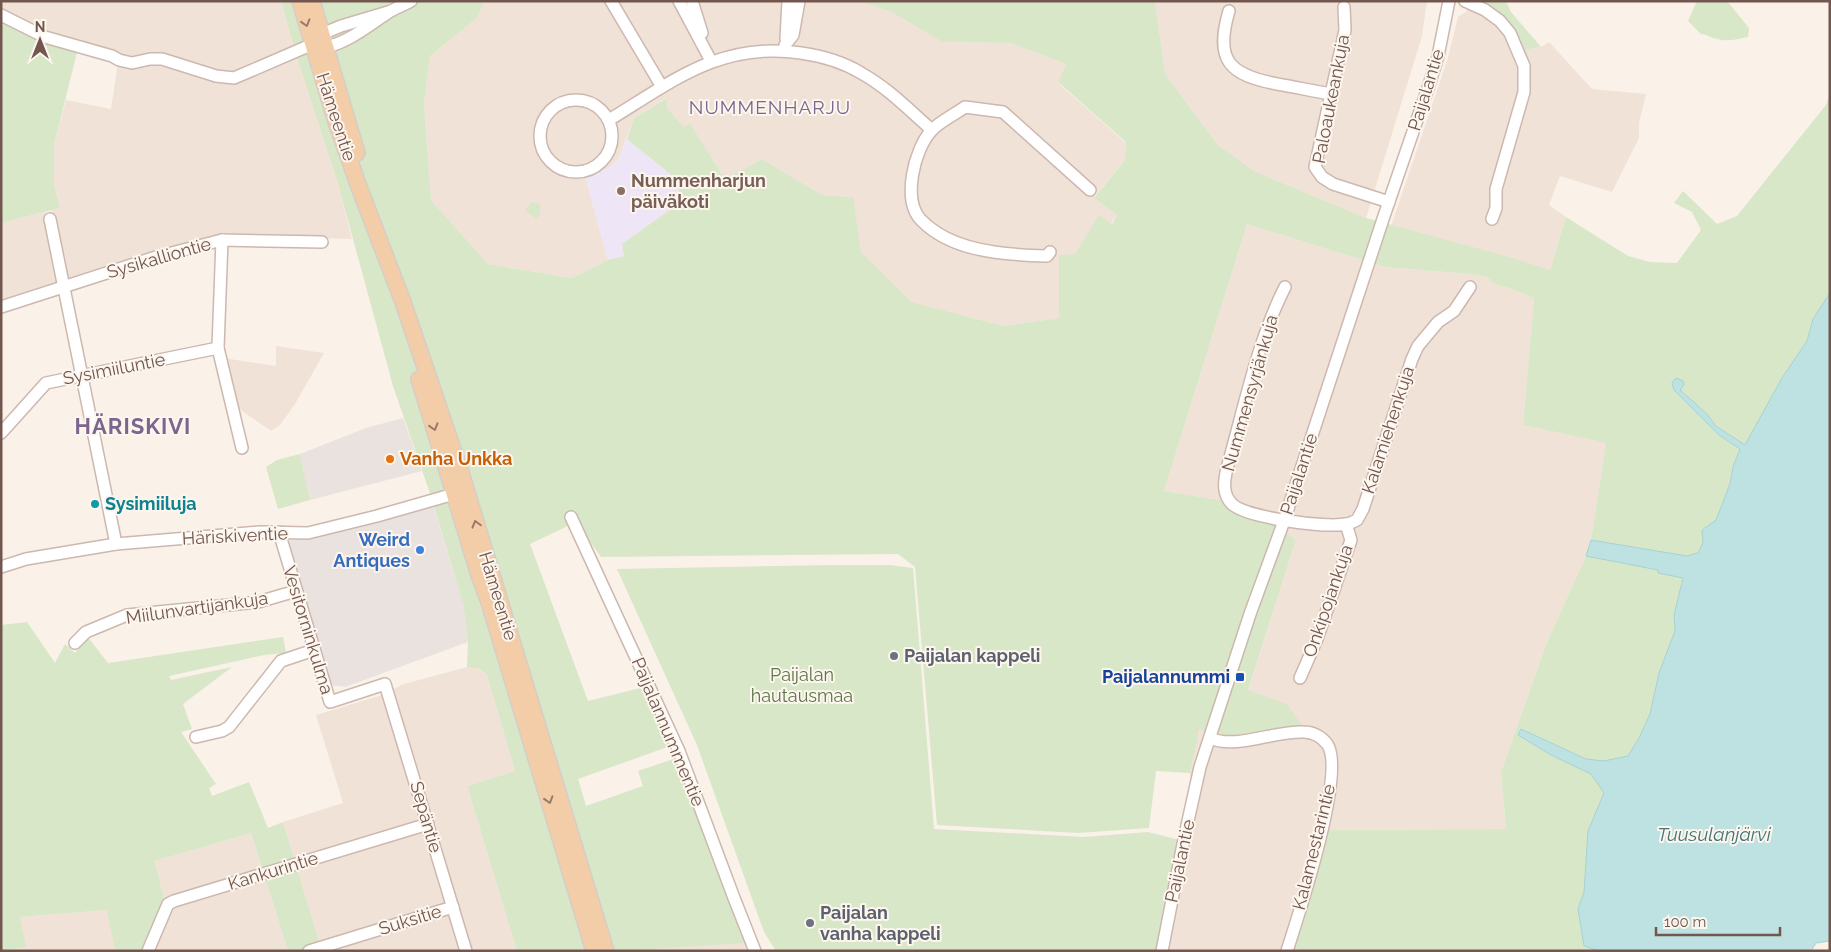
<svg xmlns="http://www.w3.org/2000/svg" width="1831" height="952" font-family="Raleway,sans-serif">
<rect width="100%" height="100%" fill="#faf1e8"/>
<g fill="#f1e2d7">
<polygon points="4,1 281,1 296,55 338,184 352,239 221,235 150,252 68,279 52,210 60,208 54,184 54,145 66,100 111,109 118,63 1,18 1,6"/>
<polygon points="484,1 860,1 893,13 942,42 1011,43 1066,64 1058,83 1126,143 1125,160 1094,197 1117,215 1089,254 1059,255 1059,318 1004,326 912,302 861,252 852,197 822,195 762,159 725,179 690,123 684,127 667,108 666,98 634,118 619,158 609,168 585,176 608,260 572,278 488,264 431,200 424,104 430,56 477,18"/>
<polygon points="1155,1 1427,1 1422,36 1366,218 1254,171 1218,145 1165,74"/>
<polygon points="1468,1 1481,1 1501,13 1516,30 1525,50 1541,47 1549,42 1592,89 1646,94 1639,123 1639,138 1612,192 1560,176 1549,205 1566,217 1550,270 1510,257 1391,226 1448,58 1458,17 1467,11"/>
<polygon points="45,212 57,283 1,302 1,223"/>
<polygon points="1247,224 1385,267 1470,274 1487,277 1496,285 1509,288 1534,298 1523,425 1606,443 1591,540 1586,556 1547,642 1501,772 1506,829 1323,830 1291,951 1157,951 1191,783 1190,773 1198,739 1198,730 1229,736 1287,704 1248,691 1296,540 1225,501 1164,491"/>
<polygon points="276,346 324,353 295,404 280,425 271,431 235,406 223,358 276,366"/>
<polygon points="467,667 480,669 487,675 515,771 467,786 517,951 322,951 283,822 343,803 316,715 379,696 404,684"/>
<polygon points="251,833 288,951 144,951 143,947 149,940 165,903 155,861"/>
<polygon points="108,910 115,951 6,951 25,947 20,917"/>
<polygon points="740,943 746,943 750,951 623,951"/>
</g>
<g fill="#eae2de">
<polygon points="403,418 422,471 310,500 300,454 366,428"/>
<polygon points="433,504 463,604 468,642 345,687 331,685 288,541"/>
</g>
<polygon fill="#eee5f7" points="627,139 675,178 682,201 622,244 624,256 608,260 585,176 609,168 619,158"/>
<g fill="#d8e7c8">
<polygon points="281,1 484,1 477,18 430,56 424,104 431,200 488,264 572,278 608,260 624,256 622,244 682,201 675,178 627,139 634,118 667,98 667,108 684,127 690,123 725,179 762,159 822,195 853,197 861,252 912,302 1004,326 1059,318 1059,255 1075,254 1099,215 1112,224 1117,215 1094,198 1125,160 1126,142 1058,82 1066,64 1011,43 942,42 893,13 860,1 1155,1 1165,74 1218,145 1254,171 1366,218 1510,257 1550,270 1566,217 1628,256 1650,262 1677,263 1701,230 1692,212 1674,203 1683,191 1717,224 1737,216 1826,105 1830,93 1830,293 1813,319 1807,341 1782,378 1745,446 1716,425 1707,414 1672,383 1719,435 1740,449 1733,467 1730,484 1716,520 1702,530 1704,543 1698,553 1687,556 1591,540 1606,443 1523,425 1534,298 1509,288 1496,285 1487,277 1470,274 1385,267 1247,224 1164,491 1225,501 1266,519 1296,540 1248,690 1287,704 1303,727 1229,736 1198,730 1198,739 1190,773 1156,771 1149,828 1078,833 937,825 915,567 898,554 601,557 576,522 530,544 588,701 648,686 673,745 578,779 586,806 643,786 638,771 679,757 746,943 623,951 517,951 467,786 515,771 487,675 480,669 467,667 468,642 463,604 431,496 393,386 338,184 296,55"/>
<path d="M1481 1H1506L1511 12 1541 47 1525 50C1513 23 1507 16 1481 1Z"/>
<path d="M1697 1H1727L1749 28 1748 37C1738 39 1727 42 1717 39 1711 38 1707 34 1701 34L1688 21Z"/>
<polygon points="1,18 77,52 54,145 54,184 60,208 1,223"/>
<polygon points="532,202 540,204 540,215 536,219 525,210"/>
<polygon points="300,454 310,500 278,509 266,467 277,460"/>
<polygon points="1586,556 1659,570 1658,573 1683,578 1674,615 1675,631 1659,673 1650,714 1639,738 1628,756 1604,761 1586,759 1521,729 1518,735 1551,755 1591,774 1604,793 1588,831 1584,892 1578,909 1584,946 1600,951 1291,951 1323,830 1506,829 1501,772 1547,642"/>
<polygon points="834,565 890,565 913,568 934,829 1084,837 1148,832 1179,840 1157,951 776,951 764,932 697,745 617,569"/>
<polygon points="27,622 55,663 65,644 75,653 87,636 108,663 283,637 286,653 264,655 169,676 171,680 232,667 183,704 192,729 181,732 216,784 209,788 212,796 249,782 268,828 283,822 322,951 288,951 251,833 155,861 165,903 149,940 143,947 144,951 115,951 107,910 20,917 26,947 1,951 1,625"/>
</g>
<polygon fill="#bee2e2" stroke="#a5d2d3" points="1830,293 1830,941 1816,943 1811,951 1600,951 1584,946 1578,909 1584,892 1588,831 1604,793 1591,774 1551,755 1518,735 1521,729 1586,759 1604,761 1628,756 1639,738 1650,714 1659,673 1675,631 1674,615 1683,578 1658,573 1658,570 1586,556 1591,540 1687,556 1698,553 1703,543 1702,530 1716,520 1730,484 1733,467 1740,449 1719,435 1674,390 1672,383 1676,378 1683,381 1684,385 1680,390 1707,414 1716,426 1745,445 1782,378 1807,341 1813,319"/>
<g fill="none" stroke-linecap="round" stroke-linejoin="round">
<defs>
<g id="minor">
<polyline points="611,1 662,87"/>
<polyline points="679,1 711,61"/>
<polyline points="692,1 702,33"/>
<polyline points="1465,1 1485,10 1500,21 1510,33 1524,66 1524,92 1496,189 1496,208 1492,219"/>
<polyline points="1344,7 1345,30 1315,167 1322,177 1333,184 1389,202"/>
<path d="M1229 11C1214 61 1230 75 1277 84 1295 87 1313 91 1331 94"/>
<polyline points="1,15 45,37 112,56 119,60 132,63 150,59 162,59 216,76 234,78 313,44 322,34 341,26 388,12"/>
<polyline points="786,39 788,1"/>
<path d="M319 46C338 51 373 22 389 12 396 8 404 5 411 1"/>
<polyline points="785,50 785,45 793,35 799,1"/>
<circle cx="576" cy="136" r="36"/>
<path d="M609 120C673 81 721 41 801 53 822 56 843 62 861 73 888 88 909 110 932 130"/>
<polyline points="50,219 116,544"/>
<polyline points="222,240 218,348 242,448"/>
<path d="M1050 252 1047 256C1015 255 975 253 946 238 938 234 927 226 921 220 902 200 914 150 931 131 940 121 954 115 965 107L1003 112 1090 190"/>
<path d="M1285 287C1257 342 1244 409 1227 468 1224 481 1222 494 1232 504 1247 518 1325 528 1346 524 1350 524 1354 521 1357 520L1363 509 1412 359 1418 346 1438 322 1454 311 1470 287"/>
<polyline points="1,307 156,257 222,240 322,242"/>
<polyline points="1,433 46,383 218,348"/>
<polyline points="571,517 679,751 734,898 755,951"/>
<polyline points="279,532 330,702 385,684 466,951"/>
<polyline points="1,567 26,559 116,544 260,532 308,533 377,516 461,492"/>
<polyline points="75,643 86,632 127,615 258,602 296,591"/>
<polyline points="1300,678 1317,639 1351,540 1346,524"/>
<polyline points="196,737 222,731 229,727 281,661 314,650"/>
<path d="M1210 738C1236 750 1276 730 1304 732 1313 732 1322 737 1327 744 1347 770 1298 916 1287 951"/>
<polyline points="148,951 168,904 174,901 428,824"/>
<polyline points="309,951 453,907"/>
<polyline points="1162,951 1184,839 1200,767 1250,614 1284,521 1383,219 1429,85 1438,56 1449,1"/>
</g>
<g id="major">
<polyline points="300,1 336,122 359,187 403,302 462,476 606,951"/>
<polyline points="312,1 357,153"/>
<polyline points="419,379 479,575 489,602 594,951"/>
</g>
</defs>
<use href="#minor" stroke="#ccb8af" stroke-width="14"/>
<use href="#major" stroke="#d5cdca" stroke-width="18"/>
<use href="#minor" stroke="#fff" stroke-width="11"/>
<use href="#major" stroke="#f3cda7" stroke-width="15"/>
</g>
<defs><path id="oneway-chevron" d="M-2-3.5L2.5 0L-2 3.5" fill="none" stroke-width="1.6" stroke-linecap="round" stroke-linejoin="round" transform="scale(1.25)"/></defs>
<g stroke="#997a69">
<use href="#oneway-chevron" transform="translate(306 23) rotate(73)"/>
<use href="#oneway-chevron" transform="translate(434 427) rotate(73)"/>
<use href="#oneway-chevron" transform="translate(476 524) rotate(-106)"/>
<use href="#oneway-chevron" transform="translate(549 800) rotate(73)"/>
</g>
<circle fill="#8d6e63" stroke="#fdf6ee" stroke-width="2" cx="621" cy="191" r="5"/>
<circle fill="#e8710a" stroke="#fdf6ee" stroke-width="2" cx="390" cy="459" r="5"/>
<circle fill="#0f9aa8" stroke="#fdf6ee" stroke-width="2" cx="95" cy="504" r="5"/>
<circle fill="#3f7fe0" stroke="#fdf6ee" stroke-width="2" cx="420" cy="550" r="5"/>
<g fill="#6b7280" stroke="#fdf6ee" stroke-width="2">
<circle cx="894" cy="656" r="5"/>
<circle cx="810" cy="923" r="5"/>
</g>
<rect fill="#1a4fb4" stroke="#fdf6ee" stroke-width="2" x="1235" y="672" width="10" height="10" rx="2.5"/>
<g text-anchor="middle" stroke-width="4" stroke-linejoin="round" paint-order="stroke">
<g font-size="18" fill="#72574e" stroke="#fdf6ee">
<text transform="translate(1426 90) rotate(-73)" y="6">Paijalantie</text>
<text transform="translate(1331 99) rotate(-79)" y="6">Paloaukeankuja</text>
<text transform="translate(336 117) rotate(72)" y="6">Hämeentie</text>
<text transform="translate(159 258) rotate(-16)" y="6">Sysikalliontie</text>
<text transform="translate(114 369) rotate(-11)" y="6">Sysimiiluntie</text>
<text transform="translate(1250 393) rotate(-74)" y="6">Nummensyrjänkuja</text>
<text transform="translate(1388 430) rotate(-72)" y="6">Kalamiehenkuja</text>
<text transform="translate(1299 474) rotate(-72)" y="6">Paijalantie</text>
<text transform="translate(235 536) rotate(-3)" y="6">Häriskiventie</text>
<text transform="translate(498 596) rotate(73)" y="6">Hämeentie</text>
<text transform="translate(1328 601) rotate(-71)" y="6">Onkipojankuja</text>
<text transform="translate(197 608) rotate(-8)" y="6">Miilunvartijankuja</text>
<text transform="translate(308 630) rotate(73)" y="6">Vesitorninkulma</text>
<text transform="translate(668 732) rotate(67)" y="6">Paijalannummentie</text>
<text transform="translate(426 817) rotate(74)" y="6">Sepäntie</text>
<text transform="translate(1314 847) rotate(-76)" y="6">Kalamestarintie</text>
<text transform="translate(1180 861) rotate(-78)" y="6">Paijalantie</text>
<text transform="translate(273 871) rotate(-17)" y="6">Kankurintie</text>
<text transform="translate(410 920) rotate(-17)" y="6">Suksitie</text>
</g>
<g font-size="18" font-weight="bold" fill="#785e54" stroke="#fdf6ee" text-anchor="start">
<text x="631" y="187">Nummenharjun<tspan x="631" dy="21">päiväkoti</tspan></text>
</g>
<g font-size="18" font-weight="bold" fill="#c56008" stroke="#fdf6ee" text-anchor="start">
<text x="400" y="465">Vanha Unkka</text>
</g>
<g font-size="18" font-weight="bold" fill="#0d838f" stroke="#fdf6ee" text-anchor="start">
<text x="105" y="510">Sysimiiluja</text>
</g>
<g font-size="18" font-weight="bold" fill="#366cbe" stroke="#fdf6ee" text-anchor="end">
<text x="410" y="546">Weird<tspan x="410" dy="21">Antiques</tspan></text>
</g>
<g font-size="18" font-weight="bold" fill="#5b616d" stroke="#fdf6ee" text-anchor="start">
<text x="904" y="662">Paijalan kappeli</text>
<text x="820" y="919">Paijalan<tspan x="820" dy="21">vanha kappeli</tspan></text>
</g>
<g font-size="18" fill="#5b7747" stroke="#fdf6ee">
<text x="802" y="681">Paijalan<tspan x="802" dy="21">hautausmaa</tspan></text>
</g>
<g font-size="18" font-weight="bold" fill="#164399" stroke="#fdf6ee" text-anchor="end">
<text x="1230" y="683">Paijalannummi</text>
</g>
<g font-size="19" letter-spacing="1" fill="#7c668e" stroke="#fdf6ee">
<text x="770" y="114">NUMMENHARJU</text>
</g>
<g font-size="19" font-style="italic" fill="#437476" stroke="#fdf6ee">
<text x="1714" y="841">Tuusulanjärvi</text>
</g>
<g font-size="22" font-weight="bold" letter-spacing="1" fill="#7c668e" stroke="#fdf6ee">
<text x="133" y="434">HÄRISKIVI</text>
</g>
</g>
<rect width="1831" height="952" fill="none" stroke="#72574e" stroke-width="5"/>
<g transform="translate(40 40)" stroke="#fdf6ee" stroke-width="4" paint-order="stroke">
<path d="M0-4L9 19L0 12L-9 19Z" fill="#72574e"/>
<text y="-8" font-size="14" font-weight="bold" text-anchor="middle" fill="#72574e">N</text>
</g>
<path d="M1656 927v8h124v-8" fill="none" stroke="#72574e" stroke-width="2.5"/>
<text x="1664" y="927" font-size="15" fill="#72574e" stroke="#fdf6ee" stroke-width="4" paint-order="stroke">100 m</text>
</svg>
